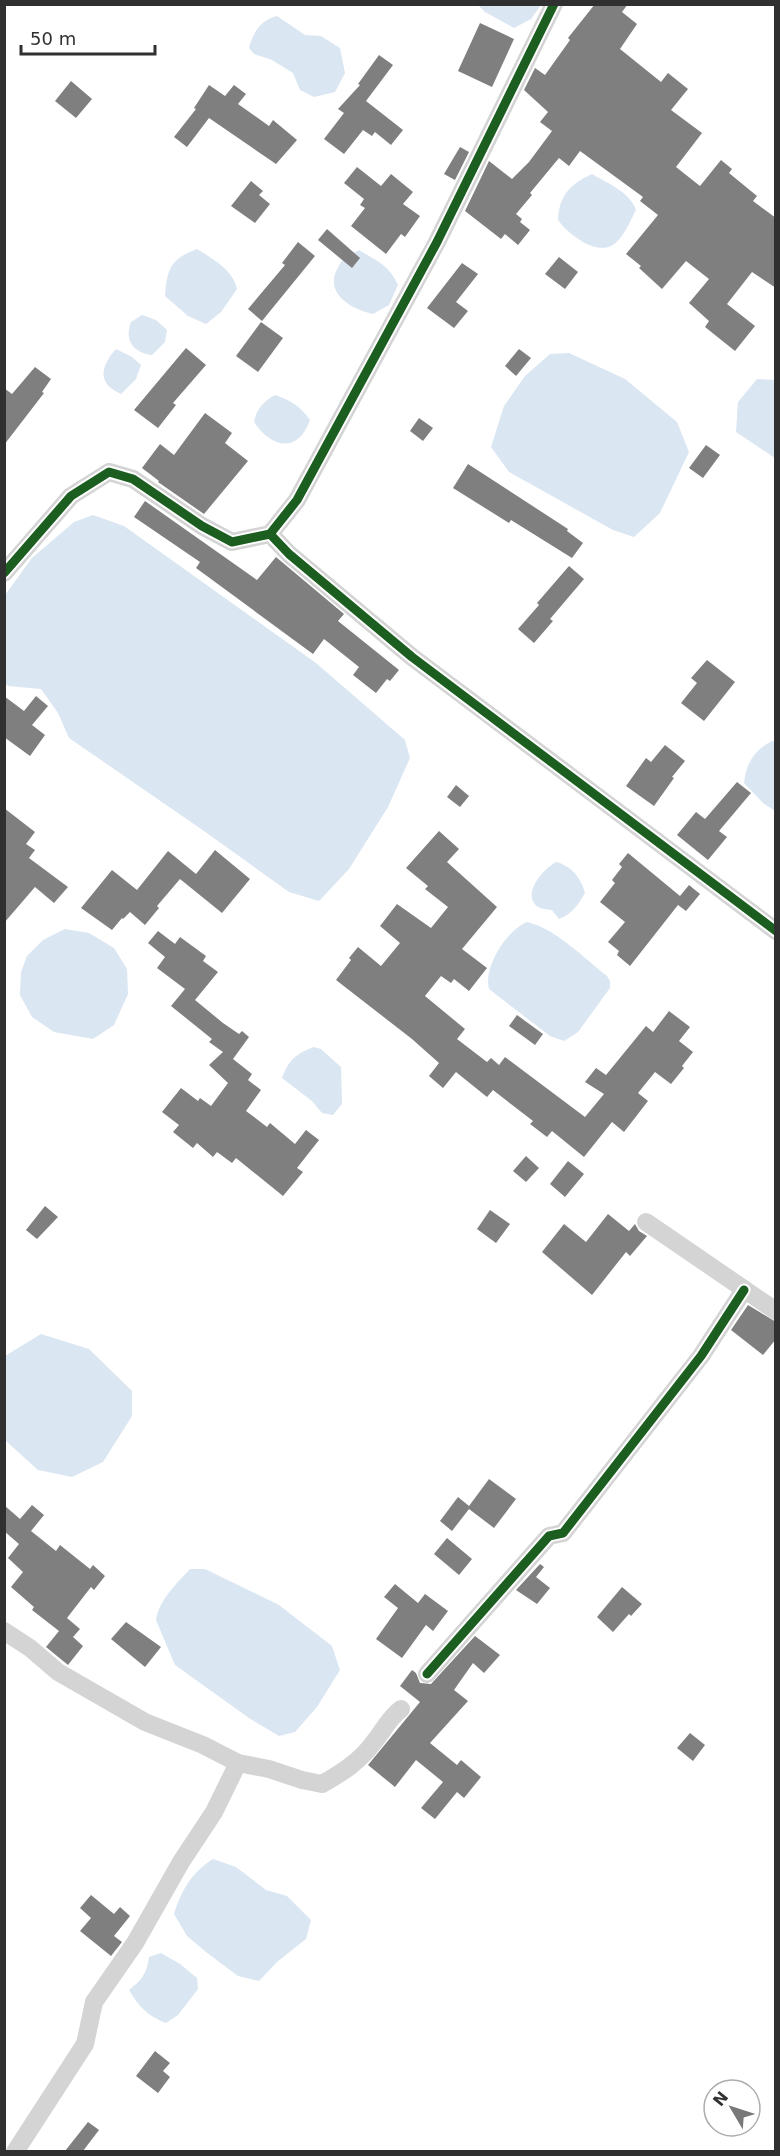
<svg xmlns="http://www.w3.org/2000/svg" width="780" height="2156" font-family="'DejaVu Sans',sans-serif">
<rect width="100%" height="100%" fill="#fff"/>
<g fill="#dae6f2">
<polygon points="478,5 541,5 531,19 514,28 485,12"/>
<path d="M277 16 305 35 321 36 340 48 345 73 335 92 314 97 300 90 293 73 272 60 254 54 249 48C253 32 261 20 277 16Z"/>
<path d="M592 174C607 183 630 192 636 210 630 221 623 240 611 246 594 254 568 234 558 220 559 196 570 184 592 174Z"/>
<path d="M197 249C213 259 233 270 237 289L221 312 206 324 188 316 165 296C167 270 170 259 197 249Z"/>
<path d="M359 250C377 261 389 265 398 285L389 305 373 314C355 310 328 297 335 274 337 270 339 264 342 261 346 256 354 253 359 250Z"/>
<path d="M142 315 156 320 167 330 165 342 152 355C133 353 124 340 131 322Z"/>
<path d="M116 349 132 357 141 365 136 379 121 394C96 383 101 366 116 349Z"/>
<polygon points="569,353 625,379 677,422 689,452 660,513 634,537 613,530 509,472 491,447 504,406 525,376 550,354"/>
<polygon points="757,379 775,380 775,458 736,432 738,402"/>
<path d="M275 395C290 400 300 406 310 420 298 454 271 448 254 422 257 408 263 402 275 395Z"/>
<polygon points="93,515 124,526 316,663 405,740 410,758 388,807 349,869 319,901 289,892 204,831 69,738 58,713 41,689 8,686 5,683 5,595 32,558 74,522"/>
<path d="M772 741 775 742V811L763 803 744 783C746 764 754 750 772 741Z"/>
<path d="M556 862C572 866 581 878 585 893 578 905 572 914 559 919L552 910C545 909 538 909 534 903 525 889 545 868 556 862Z"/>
<path d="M527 922C555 928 585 959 607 976L610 981V988L578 1032 564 1041 550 1036 489 989C483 967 507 930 527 922Z"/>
<polygon points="65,929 89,933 114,948 127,969 128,994 114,1025 93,1039 54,1032 32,1017 20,995 21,972 27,956 43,940"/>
<path d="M314 1047 321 1049 341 1067 342 1104 333 1115 322 1113 312 1101 282 1078C289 1060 295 1054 314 1047Z"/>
<polygon points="41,1334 89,1349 132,1391 132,1416 103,1462 72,1477 38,1470 5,1440 5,1356"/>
<path d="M190 1569H205L279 1605 332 1646 340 1670 317 1707 295 1732 279 1736 249 1718 175 1665 156 1620C159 1600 177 1583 190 1569Z"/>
<path d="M213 1859 236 1867 266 1890 287 1896 311 1920 306 1939 277 1962 259 1981 238 1976 206 1952 187 1936 174 1914C181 1891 192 1872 213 1859Z"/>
<path d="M161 1953 180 1964 197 1978 198 1989 178 2015 166 2023C149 2017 138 2006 129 1990 142 1980 147 1973 149 1957Z"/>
</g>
<g fill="#7f7f7f">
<polygon points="595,4 628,4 622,12 637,24 620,49 661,82 668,73 688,89 671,110 702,133 676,167 700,186 721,160 732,169 729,173 757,196 753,201 776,218 776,288 752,272 727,304 755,326 735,351 705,327 709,321 689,303 709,279 686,261 662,289 639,268 641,266 626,254 658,215 640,201 643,197 580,151 569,166 559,158 530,193 532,195 516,214 522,219 520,222 530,230 518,245 505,234 501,239 465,211 489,161 512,179 529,162 552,131 540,122 548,112 524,90 535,68 545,75 570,40 568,38"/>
<polygon points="480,23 514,39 492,87 458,71"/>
<polygon points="379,55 393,65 366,101 403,130 391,145 375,132 372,136 363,130 344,154 324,139 344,113 338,109 360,85 358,84"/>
<polygon points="71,81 92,99 76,118 55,101"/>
<polygon points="209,85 225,96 234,85 246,94 238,104 269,126 273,120 297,140 276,164 209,118 187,147 174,137 196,109 194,108"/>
<polygon points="460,147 469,152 455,180 444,174"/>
<polygon points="357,167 381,186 391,174 413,192 403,204 420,216 405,237 401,234 386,254 351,226 365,208 360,205 364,199 344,183"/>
<polygon points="251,181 263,191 259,195 270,204 255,223 231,206"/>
<polygon points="327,229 360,258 352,268 318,240"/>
<polygon points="298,242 315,256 262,321 248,309 285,265 282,263"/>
<polygon points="559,257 578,272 565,289 545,274"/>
<polygon points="462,263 478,274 456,302 468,311 454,328 427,308"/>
<polygon points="261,322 283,338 258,372 236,356"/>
<polygon points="186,348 206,365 173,403 176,405 158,428 134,410"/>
<polygon points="519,349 531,358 516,376 505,366"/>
<polygon points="35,367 51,379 42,392 44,393 4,445 4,388 12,394"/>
<polygon points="205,413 232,433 225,443 248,461 204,514 158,482 159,481 142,468 160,444 174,455"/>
<polygon points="419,418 433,428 423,441 410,431"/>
<polygon points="706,445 720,455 703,478 689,468"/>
<polygon points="468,464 568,529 567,531 583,543 572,558 511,520 509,523 453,488"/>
<polygon points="145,501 257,580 276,557 344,614 338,621 399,670 390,681 387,679 376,693 353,675 359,667 324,639 313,654 196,568 200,562 134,517"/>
<polygon points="569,566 584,579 550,619 553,621 534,643 518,629 539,605 537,603"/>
<polygon points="707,660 735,682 704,721 681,703 697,683 691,678"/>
<polygon points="4,696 24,711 36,696 48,706 32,725 45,735 30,756 4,737"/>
<polygon points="665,745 685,761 672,777 674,778 654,806 626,786 646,758 651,762"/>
<polygon points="737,782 751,793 719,831 727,837 708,860 677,835 696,812 705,819"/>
<polygon points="456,785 469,796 460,807 447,797"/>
<polygon points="4,808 35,832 26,844 35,850 29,858 68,887 54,903 35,887 4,923"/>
<polygon points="439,831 459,849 447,862 497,907 462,949 487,968 469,991 454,979 451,983 441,976 425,996 465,1029 457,1039 487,1062 491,1058 499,1065 505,1057 585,1117 604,1094 585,1082 596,1068 606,1075 646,1026 653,1032 669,1011 690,1027 679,1041 693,1052 682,1066 684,1068 671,1084 655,1072 638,1093 648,1101 624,1132 612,1122 584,1157 552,1131 547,1137 530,1124 533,1121 493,1090 487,1097 456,1072 443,1088 429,1076 439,1063 412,1039 336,980 351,960 349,958 358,947 381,966 400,943 380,926 397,904 431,928 448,907 425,889 428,886 406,868"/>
<polygon points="215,850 250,879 222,913 180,879 157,906 159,908 145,925 130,912 123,919 122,918 112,930 81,908 112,870 137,890 168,851 196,874"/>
<polygon points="628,853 680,896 689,885 700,894 686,911 678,905 630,966 617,955 619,951 608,942 625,922 600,902 615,883 612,880 622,867 619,864"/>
<polygon points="158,931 175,944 180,937 206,956 203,961 218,972 195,1000 223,1023 239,1034 242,1031 249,1037 233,1059 252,1074 248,1080 261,1090 246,1111 267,1127 270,1123 295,1144 306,1130 319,1140 297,1168 303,1172 283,1196 236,1158 232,1163 217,1152 213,1157 197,1143 193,1148 173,1132 179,1125 162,1112 181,1088 198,1101 200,1098 211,1106 228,1083 209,1065 223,1052 209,1042 212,1039 171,1006 185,989 157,968 165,957 148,943"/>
<polygon points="517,1015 543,1034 535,1045 509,1026"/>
<polygon points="526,1156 539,1168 526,1182 513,1171"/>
<polygon points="568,1161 584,1174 565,1197 550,1184"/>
<polygon points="45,1206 58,1217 37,1239 26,1230"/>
<polygon points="490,1210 510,1224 496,1243 477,1229"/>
<polygon points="608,1214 629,1231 635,1224 639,1231 647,1236 630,1256 626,1252 592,1295 542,1252 564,1224 586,1242"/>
<polygon points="748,1305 776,1322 776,1339 763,1355 731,1330"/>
<polygon points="489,1479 516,1499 494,1528 469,1509 452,1531 440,1521 458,1497 469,1506"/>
<polygon points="4,1505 20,1519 32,1505 44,1515 31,1531 56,1551 60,1545 90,1569 93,1565 105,1576 94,1590 91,1587 67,1618 80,1629 73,1637 83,1646 68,1665 46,1647 59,1631 32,1610 34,1607 11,1587 23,1572 8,1558 19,1544 4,1531"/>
<polygon points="447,1538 472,1559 459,1575 434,1554"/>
<polygon points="540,1564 544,1567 536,1577 550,1588 537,1604 516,1590"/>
<polygon points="395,1584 418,1603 425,1594 448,1611 433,1631 426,1625 402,1658 376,1639 398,1608 384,1597"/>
<polygon points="622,1587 642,1604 631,1616 629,1614 613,1632 597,1617"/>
<polygon points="126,1622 161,1647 145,1667 111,1639"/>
<polygon points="475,1636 500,1655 484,1673 473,1663 454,1690 468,1701 430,1743 457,1765 461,1760 481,1777 464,1798 457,1792 435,1819 421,1808 443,1782 416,1760 395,1787 368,1765 420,1702 400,1686 412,1670 416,1673 420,1683 431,1684"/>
<polygon points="690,1733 705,1745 693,1761 677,1748"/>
<polygon points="91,1895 114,1914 120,1907 130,1916 114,1936 122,1942 111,1956 80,1931 91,1918 80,1908"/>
<polygon points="155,2051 170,2063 163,2071 170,2077 158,2093 136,2076"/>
<polygon points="88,2122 99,2130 83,2151 65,2151"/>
</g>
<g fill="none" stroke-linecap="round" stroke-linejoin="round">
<g stroke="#d4d4d4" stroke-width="18">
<polyline points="270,534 289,554 412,657 776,931"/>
<polyline points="4,573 71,496 109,472 133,479 202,526 232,542 270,534 297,500 437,242 554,4"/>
<polyline points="646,1222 776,1311"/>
<path d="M4 1631 30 1648 58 1672 145 1722 203 1745 238 1763 269 1769 302 1780 322 1784C342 1773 360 1761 374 1742 383 1731 389 1718 401 1709"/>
<polyline points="427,1674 549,1536 563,1533 701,1356 744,1290"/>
<polyline points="15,2152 85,2044 94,2002 135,1943 181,1862 214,1812 238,1763"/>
</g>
<defs>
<g id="cycleway">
<polyline points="270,534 289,554 412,657 776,931"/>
<polyline points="4,573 71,496 109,472 133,479 202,526 232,542 270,534 297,500 437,242 554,4"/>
<polyline points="427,1674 549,1536 563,1533 701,1356 744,1290"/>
</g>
</defs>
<use href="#cycleway" stroke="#fff" stroke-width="13"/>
<use href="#cycleway" stroke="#1b5e20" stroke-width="9"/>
</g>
<rect width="780" height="2156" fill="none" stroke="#303030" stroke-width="12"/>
<g transform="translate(732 2108) rotate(309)"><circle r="28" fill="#ffffff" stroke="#acacac" stroke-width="1.5"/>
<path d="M0-4.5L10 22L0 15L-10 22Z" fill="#787878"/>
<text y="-9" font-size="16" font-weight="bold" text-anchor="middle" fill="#303030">N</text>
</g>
<path d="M21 45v9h134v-9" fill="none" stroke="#303030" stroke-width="3"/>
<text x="30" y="45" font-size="18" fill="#303030" stroke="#ffffff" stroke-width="4.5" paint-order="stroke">50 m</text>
</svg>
